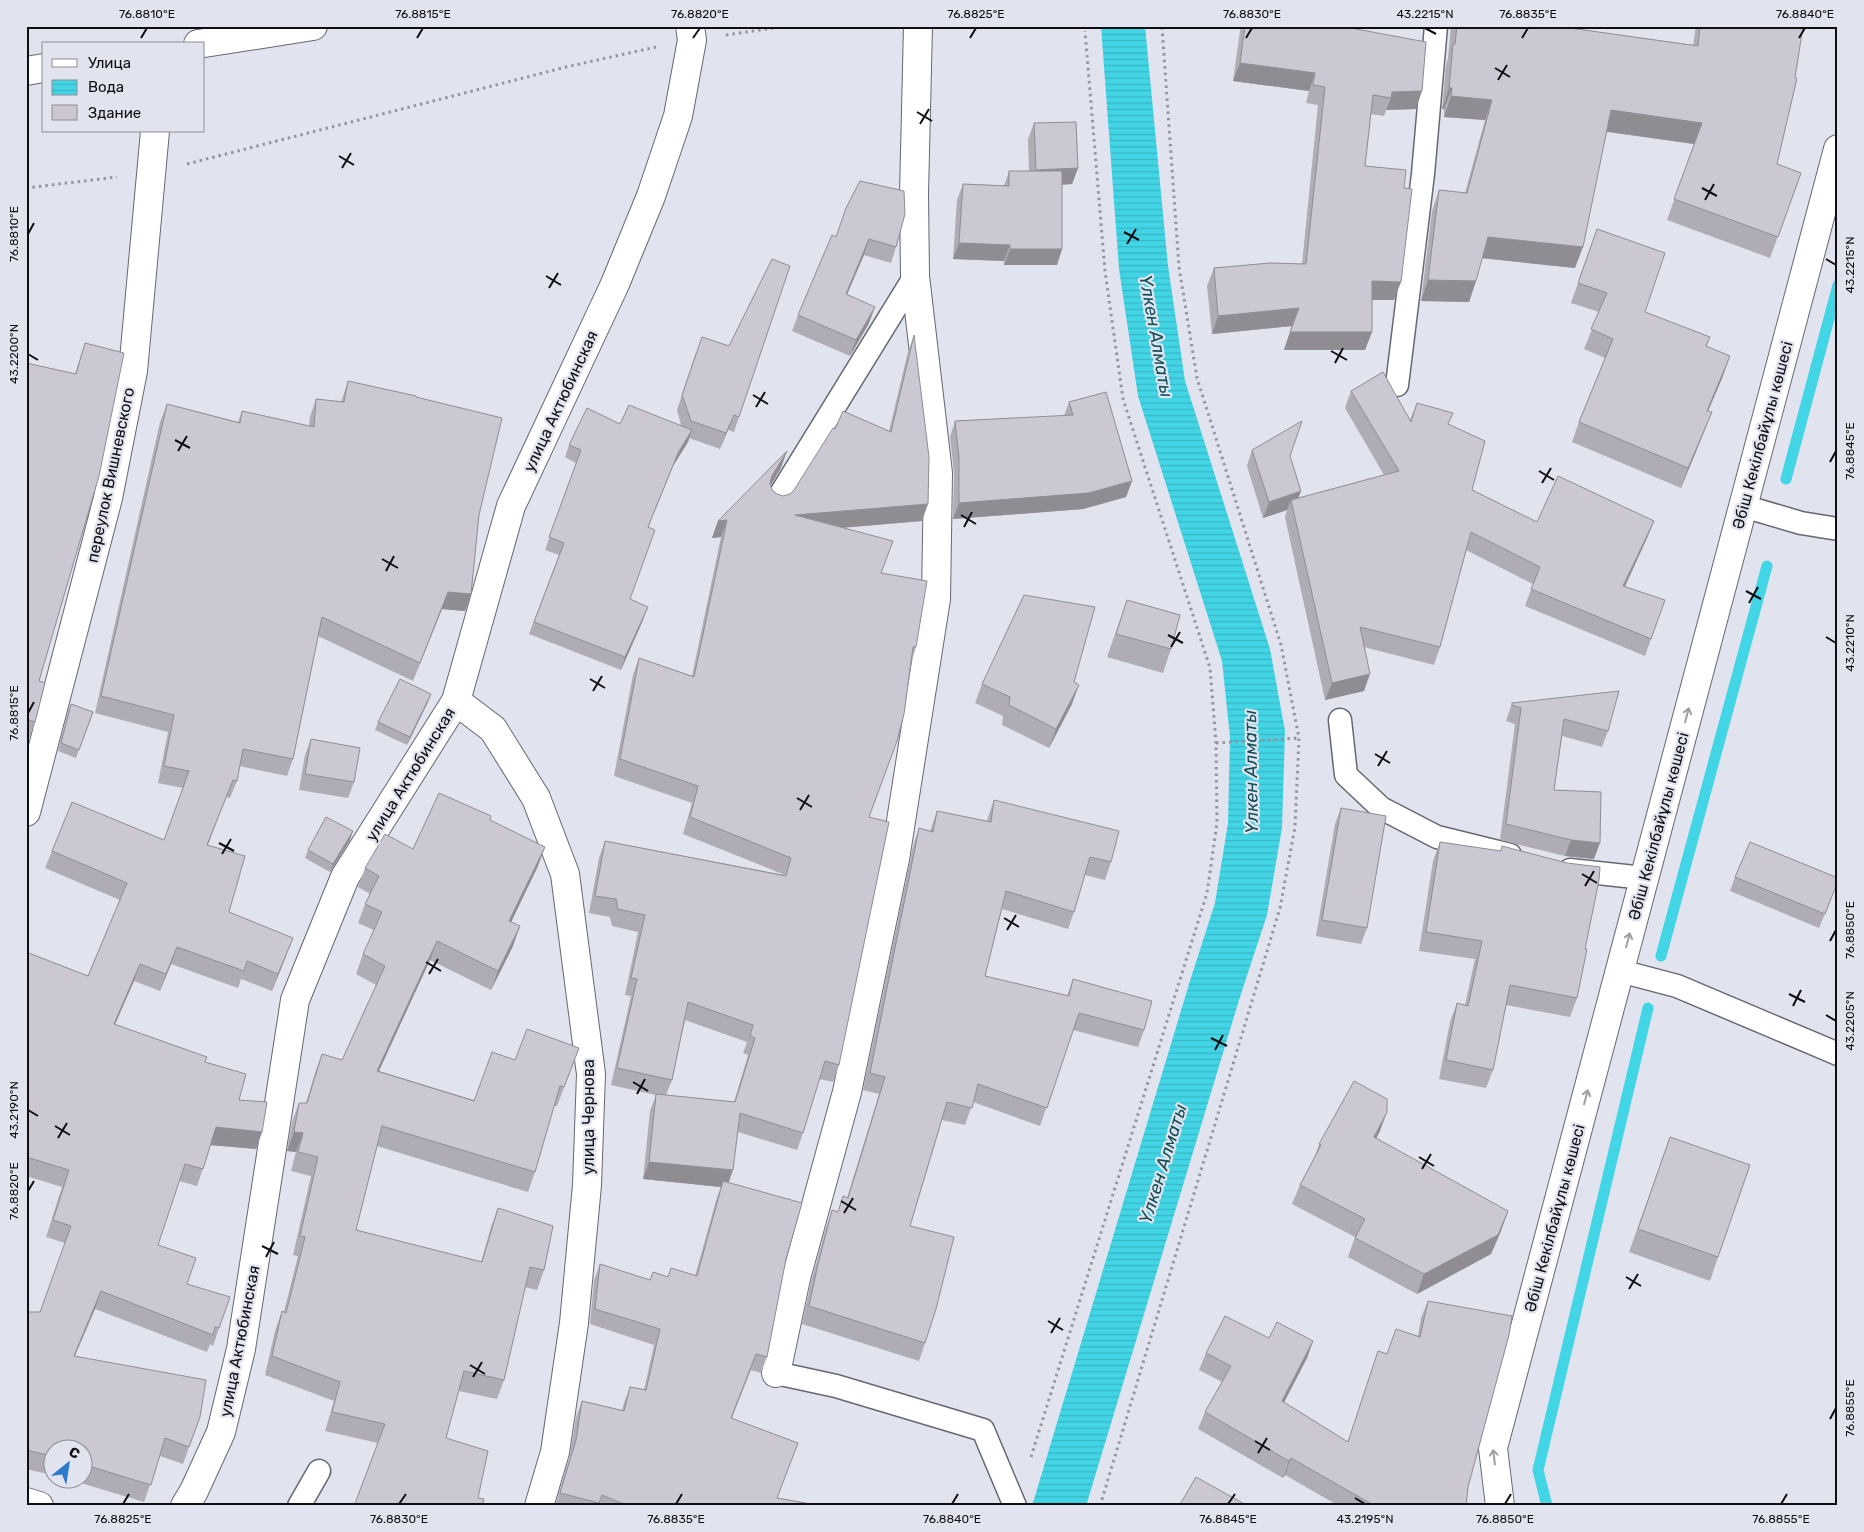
<svg xmlns="http://www.w3.org/2000/svg" width="1864" height="1532" font-family="Rubik,sans-serif">
<defs>
<pattern id="water-rules" width="6" height="5" patternUnits="userSpaceOnUse" patternTransform="scale(1.25)"><rect width="6" height="5" fill="#42d5e5"/><path d="M0 2.5h6" fill="none" stroke="#39b6c4"/></pattern>
</defs>
<rect width="100%" height="100%" fill="#e1e3ee"/>
<polygon fill="url(#water-rules)" points="1101,26 1145,26 1168,266 1185,381 1270,649 1285,731 1282,828 1267,915 1239,1000 1086,1506 1032,1506 1189,984 1215,903 1228,823 1230,737 1222,661 1138,396 1119,269"/>
<g fill="none" stroke-linecap="round" stroke-linejoin="round">
<g stroke="#42d5e5" stroke-width="11">
<polyline points="1786,479 1838,285"/>
<polyline points="1661,956 1767,566"/>
<polyline points="1547,1506 1538,1470 1648,1008"/>
</g>
<defs>
<g id="service">
<polyline points="1397,385 1423,174 1436,26"/>
<polyline points="777,500 915,276"/>
<polyline points="1743,506 1801,523 1838,529"/>
<polyline points="1340,720 1346,775 1381,808 1437,837 1510,855"/>
<polyline points="1570,870 1644,878"/>
<polyline points="1620,971 1677,986 1838,1054"/>
<polyline points="776,1373 836,1386 983,1430 1015,1506"/>
<polyline points="299,1506 319,1471"/>
</g>
<g id="minor">
<polyline points="456,701 493,729 536,798 565,874 591,1074 587,1185 574,1323 555,1452 539,1506"/>
<polyline points="26,812 108,498 133,371 155,131"/>
<polyline points="776,1373 796,1278 847,1092 895,859 936,599 938,473 915,276 914,194 918,26"/>
<polyline points="26,1502 39,1506"/>
<polyline points="185,1506 194,1491 221,1432 241,1349 295,1000 345,877 456,701 511,506 615,284 651,196 678,116 692,40 690,26"/>
</g>
<polyline id="tertiary" points="1500,1506 1493,1448 1838,149"/>
<g id="secondary">
<polyline points="198,44 313,26"/>
<polyline points="26,71 44,68"/>
</g>
</defs>
<use href="#service" stroke="#666871" stroke-width="25"/>
<use href="#minor" stroke="#666871" stroke-width="30"/>
<use href="#tertiary" stroke="#666871" stroke-width="30"/>
<use href="#secondary" stroke="#666871" stroke-width="30"/>
<g stroke="#94959d" stroke-width="3" stroke-dasharray="2.5 4" stroke-linecap="butt">
<polyline points="726,35 787,26"/>
<polyline points="187,164 566,67 656,47"/>
<polyline points="26,188 117,177"/>
<polyline points="1216,743 1299,738"/>
<polyline points="1031,1457 1207,893 1217,823 1216,743 1210,668 1123,399 1105,271 1085,31"/>
<polyline points="1100,1506 1280,908 1295,827 1299,738 1281,645 1197,378 1179,267 1162,27"/>
</g>
<use href="#service" stroke="#fff" stroke-width="22"/>
<use href="#minor" stroke="#fff" stroke-width="28"/>
<use href="#tertiary" stroke="#fff" stroke-width="28"/>
<use href="#secondary" stroke="#fff" stroke-width="28"/>
</g>
<g fill="#afacb5" fill-rule="evenodd">
<polygon points="1241,26 1340,26 1416,109 1386,110 1384,116 1371,114 1365,166 1394,300 1372,300 1372,332 1365,350 1284,350 1292,326 1212,334 1207,286 1214,268 1302,264 1318,105 1306,103 1309,91 1233,81 1240,31"/>
<polygon points="1451,26 1570,26 1570,28 1693,45 1696,26 1803,26 1777,164 1801,173 1770,258 1667,220 1694,144 1607,132 1575,268 1482,258 1476,281 1469,302 1421,301 1432,211 1439,190 1465,193 1485,120 1444,117 1444,109 1442,109 1446,65 1448,58"/>
<polygon points="1034,123 1078,168 1072,184 1062,185 1062,249 1057,265 1004,265 1004,261 953,259 957,200 963,184 1004,186 1009,171 1029,171 1028,139"/>
<polygon points="846,208 896,247 891,263 864,255 847,295 869,323 850,356 792,331 798,315 836,237"/>
<polygon points="1597,229 1645,312 1710,337 1706,347 1723,376 1708,411 1704,432 1681,488 1572,442 1579,422 1605,358 1584,349 1599,312 1571,303"/>
<path d="M914 335 922 521 842 528 881 573 916 647 912 660 869 817 839 1065 833 1082 819 1079 803 1133 797 1150 738 1132 729 1183 786 1259 767 1357 761 1373 751 1370 732 1418 778 1498 822 1506H555L570 1456 576 1417 582 1401 622 1410 624 1403 630 1387 644 1390 654 1345 590 1324 594 1280 600 1264 650 1280 653 1272 668 1277 695 1276 717 1197 721 1187 643 1179 650 1111 656 1095 611 1085 631 996 625 995 638 932 612 926 610 917 589 913 599 858 605 841 785 875 683 834 692 803 614 776 633 675 639 658 692 676 721 537 712 538 718 521 781 468 771 485 772 490 777 494 783 496 790 494 794 490 835 429 889 431 908 352ZM685 1020 747 1042 743 1053 748 1055 734 1102 666 1095 672 1080Z"/>
<polygon points="85,343 39,681 35,722 28,741 26,740 26,363 75,374"/>
<polygon points="696,352 739,417 734,432 728,430 720,449 689,438 688,442 673,466 648,527 630,599 643,620 621,670 529,634 559,555 545,550 576,463 565,457 569,445 620,424 681,425 677,410"/>
<polygon points="348,381 416,397 479,515 471,594 465,611 442,609 413,681 318,636 293,759 287,776 239,766 237,781 230,798 226,797 208,845 229,912 286,956 272,991 241,979 238,988 171,964 160,991 134,981 115,1025 205,1062 239,1100 262,1132 256,1149 211,1145 197,1186 179,1181 158,1245 219,1328 213,1346 210,1344 207,1352 95,1309 75,1356 200,1417 183,1464 160,1456 144,1502 71,1480 82,1480 82,1450 52,1450 52,1475 26,1469 26,1312 40,1312 65,1243 46,1237 62,1187 26,1176 26,952 88,976 120,900 45,868 52,851 164,840 183,788 158,783 168,732 95,713 160,422 167,404 238,422 242,411 309,426 310,417 316,399 341,402"/>
<polygon points="1351,391 1410,420 1417,403 1449,424 1472,490 1537,522 1654,521 1647,538 1625,587 1651,639 1645,656 1525,606 1533,584 1466,550 1440,647 1434,665 1364,647 1364,691 1325,700 1285,517 1287,510 1263,518 1247,466 1252,450 1290,456 1299,498 1384,475 1345,408"/>
<polygon points="1069,402 1132,481 1126,497 1083,509 953,519 954,473 950,437 955,421 1064,416"/>
<polygon points="1127,600 1171,649 1163,673 1107,657"/>
<polygon points="982,684 1072,704 1049,748 1002,725 1003,716 975,703"/>
<polygon points="428,702 407,745 375,730 378,722"/>
<polygon points="1512,703 1608,731 1602,747 1562,736 1554,790 1594,859 1565,856 1500,840 1515,724 1506,721"/>
<polygon points="71,704 93,712 76,758 58,751 68,712"/>
<polygon points="311,739 354,782 348,798 299,790 305,755"/>
<polygon points="994,800 1111,862 1105,880 1085,875 1074,912 1068,929 1002,909 985,976 1067,996 1073,979 1144,1030 1138,1047 1073,1030 1040,1126 973,1102 965,1125 942,1120 910,1226 925,1343 919,1361 802,1324 811,1282 826,1228 832,1210 838,1212 843,1196 847,1198 879,1094 863,1090 913,846 919,828 930,831 937,811 987,821 988,817"/>
<polygon points="1341,808 1367,928 1361,944 1316,936 1335,824"/>
<polygon points="490,820 538,866 511,922 513,946 491,990 430,960 379,1071 474,1100 515,1060 579,1048 557,1106 554,1106 535,1172 528,1192 377,1146 356,1230 481,1262 491,1227 498,1208 544,1270 537,1290 525,1287 504,1380 497,1399 459,1391 446,1438 482,1506 378,1443 325,1431 334,1401 265,1375 275,1331 282,1311 284,1312 298,1256 293,1255 311,1176 291,1171 296,1152 287,1151 292,1122 299,1103 306,1103 315,1073 322,1054 342,1060 376,985 356,974 363,954 374,930 358,923 365,904 370,894 358,887 365,868 413,849"/>
<polygon points="350,840 330,872 305,858 308,850"/>
<polygon points="1440,842 1500,851 1502,846 1585,949 1577,998 1570,1017 1506,1005 1493,1070 1486,1088 1439,1079 1450,1022 1457,1003 1465,1005 1475,959 1419,951 1433,861"/>
<polygon points="1735,877 1834,892 1819,928 1730,891"/>
<polygon points="1380,1131 1376,1138 1501,1231 1491,1254 1417,1294 1348,1257 1355,1237 1292,1204 1300,1185 1315,1156 1319,1144"/>
<polygon points="1670,1137 1718,1257 1710,1281 1629,1252"/>
<polygon points="1428,1301 1468,1487 1466,1506 1339,1506 1285,1475 1283,1478 1198,1429 1205,1412 1222,1382 1199,1370 1206,1353 1269,1338 1313,1341 1307,1358 1284,1402 1348,1442 1378,1351 1387,1354 1396,1329 1418,1336 1421,1318"/>
</g>
<g fill="#8f8c94">
<polygon points="1240,63 1315,73 1309,91 1233,81"/>
<polygon points="1449,88 1452,88 1444,109 1442,109"/>
<polygon points="1422,91 1416,109 1386,110 1391,98 1392,92"/>
<polygon points="1451,96 1492,100 1485,120 1444,117"/>
<polygon points="1611,110 1702,123 1694,144 1603,131"/>
<polygon points="1078,168 1072,184 1030,186 1036,170"/>
<polygon points="1488,237 1583,247 1575,268 1480,258"/>
<polygon points="869,239 864,255 840,310 846,294"/>
<polygon points="959,243 1010,245 1004,261 953,259"/>
<polygon points="1010,249 1062,249 1057,265 1004,265"/>
<polygon points="1428,280 1476,281 1469,302 1421,301"/>
<polygon points="1372,281 1401,282 1394,300 1366,300"/>
<polygon points="875,307 869,323 850,356 856,340"/>
<polygon points="1299,308 1292,326 1212,334 1218,316"/>
<polygon points="1290,332 1372,332 1365,350 1284,350"/>
<polygon points="1730,356 1723,376 1700,430 1707,411"/>
<polygon points="1712,412 1704,432 1681,488 1688,468"/>
<polygon points="734,415 728,430 720,449 726,433"/>
<polygon points="692,430 688,442 673,466 643,540 678,453"/>
<polygon points="787,451 781,468 766,493 772,476"/>
<polygon points="1132,481 1126,497 1083,509 953,519 959,503"/>
<polygon points="1301,491 1295,507 1291,500 1287,510 1263,518 1269,502"/>
<polygon points="928,504 922,521 789,532 795,515"/>
<polygon points="727,520 721,537 712,538 718,521"/>
<polygon points="1654,521 1647,538 1617,603 1623,586"/>
<polygon points="448,592 471,594 465,611 442,609 413,681"/>
<polygon points="648,607 643,620 621,670 625,657"/>
<polygon points="1370,674 1364,691 1325,700 1332,683"/>
<polygon points="1079,685 1072,704 1049,748 1056,729"/>
<polygon points="431,694 428,702 407,745 410,737"/>
<polygon points="353,831 350,840 330,872 333,864"/>
<polygon points="1571,840 1600,843 1594,859 1565,856"/>
<polygon points="545,847 538,866 502,941 509,921"/>
<polygon points="520,926 513,946 491,990 498,971"/>
<polygon points="293,938 286,956 272,991 278,974"/>
<polygon points="437,941 430,960 370,1090 377,1071"/>
<polygon points="177,947 171,964 160,991 166,974"/>
<polygon points="140,964 134,981 107,1042 114,1024"/>
<polygon points="1387,1112 1380,1131 1367,1156 1374,1137"/>
<polygon points="216,1127 262,1132 256,1149 210,1145"/>
<polygon points="294,1132 303,1133 296,1152 287,1151"/>
<polygon points="649,1162 733,1170 727,1187 723,1181 721,1187 643,1179"/>
<polygon points="1508,1211 1501,1231 1491,1254 1417,1294 1424,1274"/>
<polygon points="101,1291 95,1309 67,1373 74,1356"/>
<polygon points="1313,1341 1307,1358 1276,1418 1282,1401"/>
<polygon points="1291,1458 1285,1475 1283,1478 1289,1461"/>
</g>
<g fill="#ccc8d3" stroke="#8f8c94">
<polygon points="1245,26 1340,26 1426,42 1422,91 1392,92 1391,98 1373,95 1365,166 1406,170 1404,188 1412,189 1401,282 1372,281 1372,332 1290,332 1299,308 1218,316 1214,268 1270,263 1306,264 1325,87 1313,85 1315,73 1240,63"/>
<polygon points="1457,26 1570,26 1570,28 1698,46 1700,26 1803,26 1795,78 1797,78 1777,164 1801,173 1778,237 1674,199 1702,123 1611,110 1583,247 1488,237 1476,281 1428,280 1439,190 1467,193 1492,100 1451,96 1452,88 1449,88 1453,44 1455,44"/>
<polygon points="1076,122 1078,168 1036,170 1034,123"/>
<polygon points="1009,171 1062,171 1062,249 1010,249 1010,245 959,243 963,184 1009,186"/>
<polygon points="860,181 904,191 905,214 896,247 869,239 846,294 875,307 856,340 798,315 832,235 836,237 846,208"/>
<polygon points="1597,229 1665,253 1645,312 1710,337 1706,346 1730,356 1707,411 1712,412 1688,468 1579,422 1613,339 1591,329 1607,293 1578,283"/>
<polygon points="772,259 790,266 739,417 734,415 726,433 691,421 682,395 702,337 729,346"/>
<polygon points="914,335 929,457 928,504 795,515 893,541 881,573 927,581 916,647 913,647 904,714 897,741 869,817 889,822 839,1065 825,1061 803,1133 740,1113 733,1170 649,1162 656,1094 735,1102 755,1038 750,1036 753,1025 688,1002 672,1080 617,1068 637,979 631,978 645,915 618,909 616,899 595,896 605,841 786,876 791,858 690,817 698,786 620,759 639,658 694,677 727,520 718,521 787,451 772,476 770,483 772,490 777,494 783,496 790,494 794,490 833,428 835,429 843,411 891,432"/>
<polygon points="85,343 124,353 99,476 39,681 45,683 35,722 26,719 26,363 76,374"/>
<polygon points="1383,372 1411,422 1417,403 1453,413 1448,424 1485,441 1472,490 1537,522 1558,476 1654,521 1623,586 1665,600 1651,639 1531,589 1540,567 1471,532 1440,647 1360,627 1370,674 1332,683 1291,500 1399,471 1351,391"/>
<polygon points="348,381 416,396 416,397 502,418 479,515 471,594 448,592 420,663 322,617 293,759 243,749 237,781 233,780 207,845 245,856 229,912 293,938 278,974 247,961 244,971 177,947 166,974 140,964 114,1024 207,1057 205,1062 246,1074 239,1100 267,1102 262,1132 216,1127 203,1169 185,1164 158,1245 196,1258 187,1284 230,1297 219,1328 215,1327 213,1335 101,1291 74,1356 206,1380 200,1417 189,1447 165,1438 151,1485 82,1464 82,1450 52,1450 52,1456 26,1450 26,1312 40,1312 71,1226 53,1220 69,1170 26,1157 26,1015 27,1012 26,1012 26,952 88,976 127,883 52,851 72,802 164,840 189,771 164,766 174,715 101,696 167,404 240,423 242,411 314,427 316,399 344,402"/>
<polygon points="1106,392 1132,481 1089,493 959,503 959,457 955,421 1073,415 1069,402"/>
<polygon points="629,405 692,430 678,453 648,527 655,530 630,599 648,607 625,657 534,622 564,543 549,537 581,450 569,445 587,408 620,424"/>
<polygon points="1302,421 1290,456 1301,491 1269,502 1252,450"/>
<polygon points="1024,595 1095,607 1074,682 1079,685 1056,729 1009,705 1010,697 982,684"/>
<polygon points="1127,600 1180,615 1171,649 1116,634"/>
<polygon points="400,679 431,694 410,737 378,722"/>
<polygon points="1619,691 1608,731 1564,719 1554,790 1601,792 1600,843 1571,840 1506,824 1521,708 1512,705 1512,703"/>
<polygon points="71,704 93,712 79,750 61,743"/>
<polygon points="311,739 360,748 354,782 305,774"/>
<polygon points="439,793 491,816 490,820 545,847 509,921 520,926 498,971 437,941 377,1071 474,1101 492,1052 515,1060 527,1029 579,1048 564,1087 560,1086 535,1172 382,1126 356,1230 482,1262 498,1208 553,1226 544,1270 530,1267 504,1380 464,1371 446,1438 488,1451 478,1498 484,1499 482,1506 354,1506 385,1424 332,1412 340,1382 272,1356 282,1311 286,1313 305,1237 300,1236 318,1157 298,1152 303,1133 294,1132 299,1103 307,1103 322,1054 342,1060 385,966 363,954 382,912 365,904 379,876 365,868 385,834 413,849"/>
<polygon points="994,800 1119,831 1111,862 1090,857 1074,912 1006,891 985,976 1069,996 1073,979 1152,1001 1144,1030 1079,1013 1047,1108 978,1084 972,1108 947,1102 910,1226 954,1237 936,1309 925,1343 809,1306 818,1264 832,1210 838,1212 843,1196 848,1198 885,1077 870,1073 919,828 933,832 937,811 991,822"/>
<polygon points="1341,808 1386,816 1367,928 1322,920"/>
<polygon points="326,817 353,831 333,864 308,850"/>
<polygon points="1440,842 1501,851 1502,846 1567,863 1600,867 1599,880 1585,949 1587,949 1577,998 1510,985 1493,1070 1446,1060 1457,1003 1468,1006 1482,941 1426,932"/>
<polygon points="1750,842 1838,878 1838,881 1825,914 1735,877"/>
<polygon points="1354,1081 1387,1099 1387,1112 1374,1137 1508,1211 1498,1235 1424,1274 1355,1238 1365,1219 1300,1185 1321,1145 1319,1144"/>
<polygon points="1670,1137 1750,1165 1718,1257 1638,1229"/>
<polygon points="723,1181 802,1203 786,1259 767,1357 756,1354 731,1418 798,1443 777,1498 822,1506 628,1506 602,1495 599,1503 560,1493 576,1440 582,1401 624,1411 630,1387 646,1390 660,1329 595,1309 600,1264 650,1280 653,1272 668,1277 671,1268 697,1276"/>
<polygon points="1428,1301 1512,1316 1509,1335 1468,1487 1466,1506 1375,1506 1291,1458 1289,1461 1205,1412 1231,1366 1206,1353 1225,1316 1269,1338 1277,1322 1313,1341 1282,1401 1348,1442 1378,1351 1387,1354 1396,1329 1420,1337"/>
<polygon points="1196,1477 1248,1506 1179,1506"/>
</g>
<defs><path id="oneway-shaft" d="M-6 0H5M1.5-3L5.5 0L1.5 3" fill="none" stroke-width="1.6" stroke-linecap="round" stroke-linejoin="round" transform="scale(1.25)"/></defs>
<g stroke="#9f9fa1">
<use href="#oneway-shaft" transform="translate(1687 715) rotate(-75)"/>
<use href="#oneway-shaft" transform="translate(1628 940) rotate(-75)"/>
<use href="#oneway-shaft" transform="translate(1586 1097) rotate(-75)"/>
<use href="#oneway-shaft" transform="translate(1494 1457) rotate(-97)"/>
</g>
<path fill="none" stroke="#0f0f13" stroke-width="2" d="M1425 28 1436 34M141 38 147 28M417 38 423 28M693 38 700 28M970 38 976 28M1246 38 1252 28M1522 38 1528 28M1799 38 1805 28M1495 68 1510 77M1498 80 1507 65M917 112 932 121M920 124 929 109M339 156 354 165M342 168 351 153M1702 188 1717 196M1705 200 1714 184M1124 232 1139 240M28 234 34 223M1127 244 1136 229M1826 259 1836 265M546 276 561 285M549 288 558 273M1331 351 1347 360M28 354 38 360M1335 363 1343 348M753 395 768 404M756 407 765 392M175 440 190 448M178 451 187 436M1830 462 1836 451M1539 471 1554 480M1542 483 1551 468M961 515 976 524M964 527 972 512M382 559 398 568M386 571 394 556M1746 591 1761 599M1749 603 1758 587M1168 635 1183 643M1826 637 1836 643M1171 647 1180 632M590 679 605 688M593 691 602 676M28 713 34 702M1375 754 1390 763M1378 766 1387 751M797 798 812 807M800 810 809 795M219 843 234 851M222 854 231 839M1582 874 1597 883M1585 886 1594 871M1004 918 1019 927M1007 930 1016 915M1830 941 1836 930M426 962 441 971M429 974 438 959M1789 994 1805 1002M1793 1006 1801 990M1826 1015 1836 1021M1211 1038 1227 1046M1215 1050 1223 1035M633 1082 648 1091M637 1094 645 1079M28 1110 38 1116M55 1126 70 1135M58 1138 67 1123M1419 1157 1434 1166M1422 1169 1431 1154M28 1191 34 1181M841 1201 856 1210M844 1213 853 1198M262 1246 278 1254M266 1257 274 1242M1626 1277 1641 1286M1629 1289 1638 1274M1048 1321 1063 1330M1051 1333 1060 1318M470 1365 485 1374M473 1377 482 1362M1830 1419 1836 1408M1255 1441 1270 1450M1258 1453 1267 1438M1355 1498 1365 1504M123 1504 129 1494M399 1504 406 1494M676 1504 682 1494M952 1504 958 1494M1228 1504 1235 1494M1505 1504 1511 1494M1781 1504 1787 1494"/>
<g text-anchor="middle" stroke-width="4.5" stroke-linejoin="round" paint-order="stroke">
<g font-size="16" fill="#0f0f13" stroke="#e1e3ee">
<text transform="translate(560 401) rotate(-65)" y="6">улица Актюбинская</text>
<text transform="translate(1762 435) rotate(-75)" y="6">Әбіш Кекілбайұлы көшесі</text>
<text transform="translate(110 475) rotate(-78)" y="6">переулок Вишневского</text>
<text transform="translate(410 774) rotate(-58)" y="6">улица Актюбинская</text>
<text transform="translate(1658 826) rotate(-75)" y="6">Әбіш Кекілбайұлы көшесі</text>
<text transform="translate(588 1117) rotate(-90)" y="6">улица Чернова</text>
<text transform="translate(1554 1218) rotate(-75)" y="6">Әбіш Кекілбайұлы көшесі</text>
<text transform="translate(239 1341) rotate(-79)" y="6">улица Актюбинская</text>
</g>
<g font-size="18" font-style="italic" fill="#125057" stroke="#e1e3ee">
<text transform="translate(1156 336) rotate(80)" y="6">Үлкен Алматы</text>
<text transform="translate(1251 772) rotate(-91)" y="6">Үлкен Алматы</text>
<text transform="translate(1163 1164) rotate(-73)" y="6">Үлкен Алматы</text>
</g>
</g>
<rect width="1864" height="1532" fill="none" stroke="#e1e3ee" stroke-width="55"/>
<rect x="42" y="42" width="162" height="90" fill="#e1e3ee" stroke="#8d8e96"/>
<rect x="52" y="59" width="25" height="8" fill="#ffffff" stroke="#8d8e96"/>
<text x="88" y="68" font-size="15" fill="#0f0f13">Улица</text>
<rect x="52" y="80" width="25" height="15" fill="url(#water-rules)" stroke="#8d8e96"/>
<text x="88" y="92" font-size="15" fill="#0f0f13">Вода</text>
<rect x="52" y="105" width="25" height="15" fill="#ccc8d3" stroke="#8d8e96"/>
<text x="88" y="118" font-size="15" fill="#0f0f13">Здание</text>
<g transform="translate(68 1464) rotate(30)"><circle r="24" fill="#e1e3ee" stroke="#8d8e96"/>
<path d="M0-4L9 19L0 12L-9 19Z" fill="#2d7ccb"/>
<text y="-8" font-size="14" font-weight="bold" text-anchor="middle" fill="#0f0f13">С</text>
</g>
<rect x="28" y="28" width="1808" height="1476" fill="none" stroke="#0f0f13" stroke-width="2"/>
<g font-size="12" text-anchor="middle" fill="#0f0f13">
<text x="147" y="18">76.8810°E</text>
<text x="423" y="18">76.8815°E</text>
<text x="700" y="18">76.8820°E</text>
<text x="976" y="18">76.8825°E</text>
<text x="1252" y="18">76.8830°E</text>
<text x="1425" y="18">43.2215°N</text>
<text x="1528" y="18">76.8835°E</text>
<text x="1805" y="18">76.8840°E</text>
<text transform="translate(14 234) rotate(-90)" y="4">76.8810°E</text>
<text transform="translate(1850 265) rotate(-90)" y="4">43.2215°N</text>
<text transform="translate(14 354) rotate(-90)" y="4">43.2200°N</text>
<text transform="translate(1850 451) rotate(-90)" y="4">76.8845°E</text>
<text transform="translate(1850 643) rotate(-90)" y="4">43.2210°N</text>
<text transform="translate(14 713) rotate(-90)" y="4">76.8815°E</text>
<text transform="translate(1850 930) rotate(-90)" y="4">76.8850°E</text>
<text transform="translate(1850 1021) rotate(-90)" y="4">43.2205°N</text>
<text transform="translate(14 1110) rotate(-90)" y="4">43.2190°N</text>
<text transform="translate(14 1191) rotate(-90)" y="4">76.8820°E</text>
<text transform="translate(1850 1408) rotate(-90)" y="4">76.8855°E</text>
<text x="123" y="1523">76.8825°E</text>
<text x="399" y="1523">76.8830°E</text>
<text x="676" y="1523">76.8835°E</text>
<text x="952" y="1523">76.8840°E</text>
<text x="1228" y="1523">76.8845°E</text>
<text x="1365" y="1523">43.2195°N</text>
<text x="1505" y="1523">76.8850°E</text>
<text x="1781" y="1523">76.8855°E</text>
</g>
</svg>
